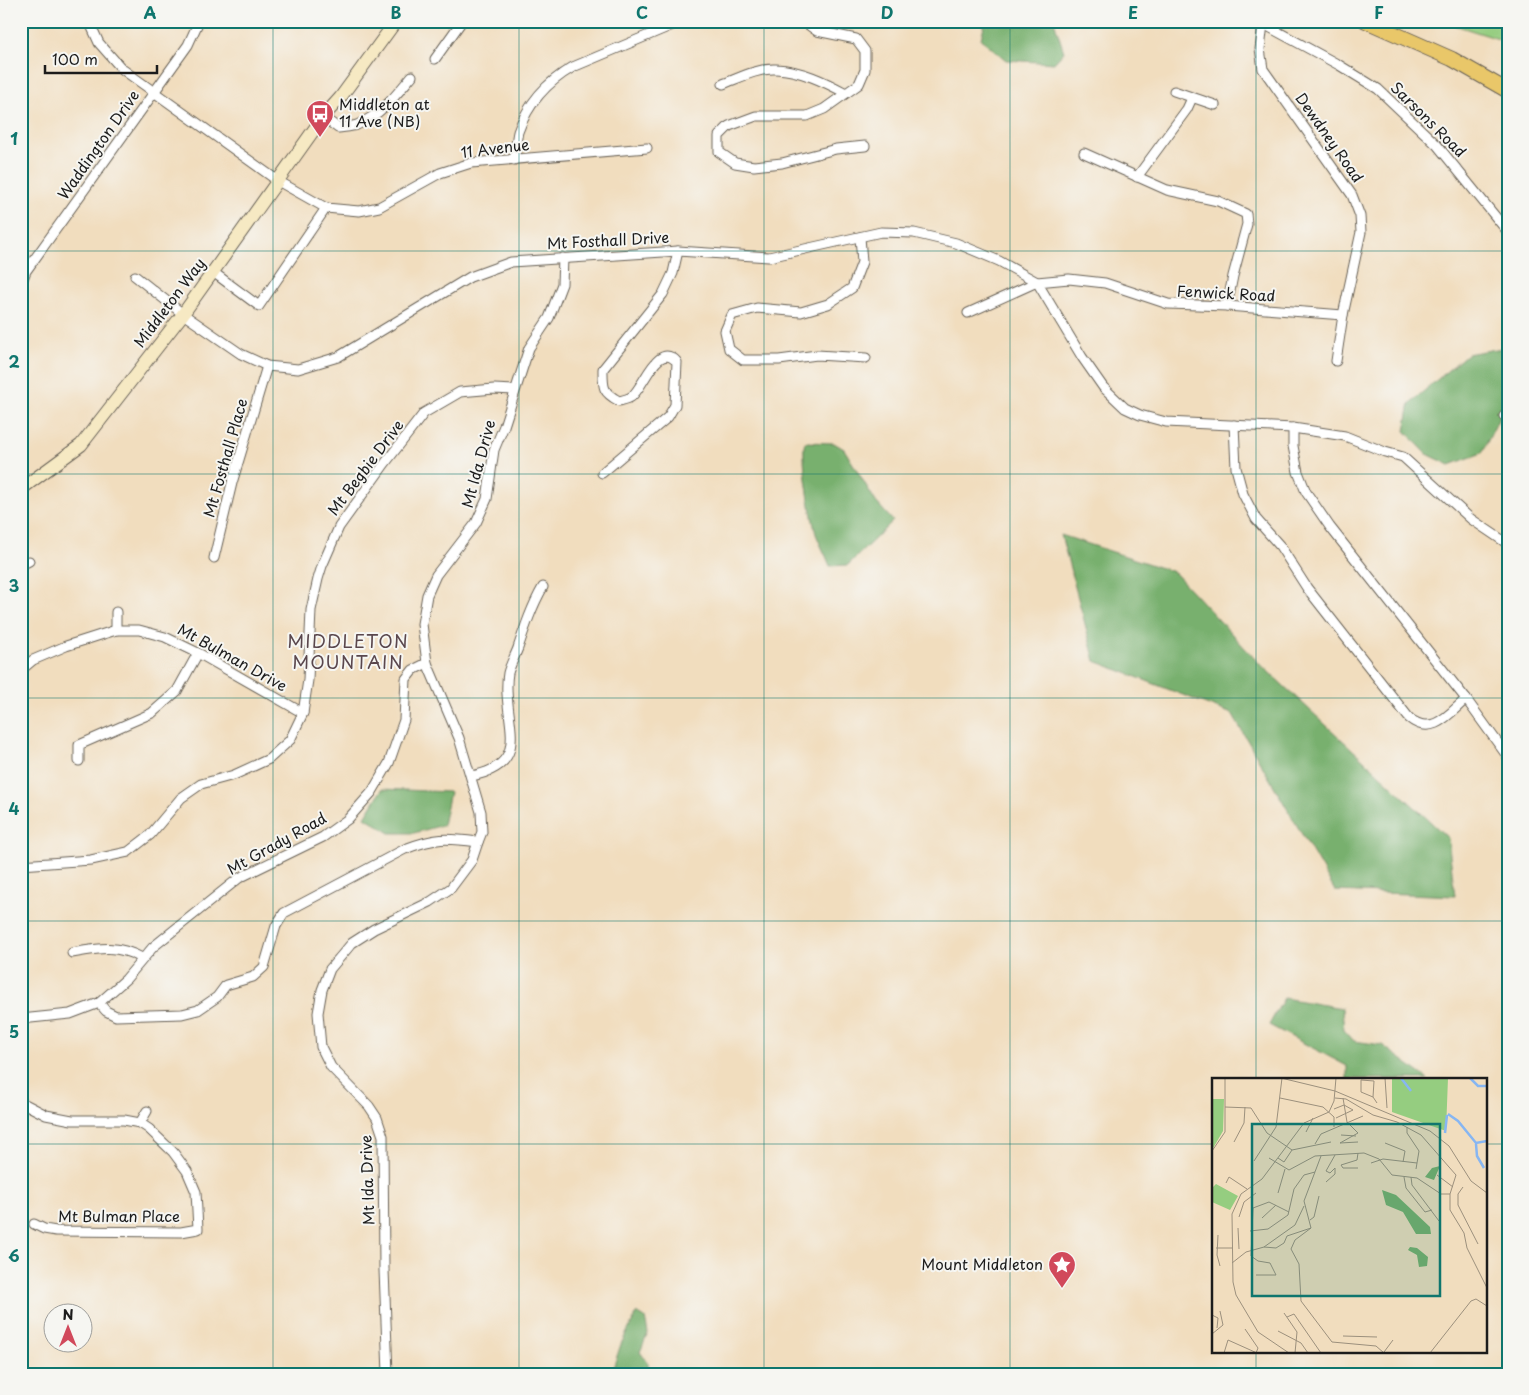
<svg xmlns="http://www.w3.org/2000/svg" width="1529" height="1395" font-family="'Playpen Sans',sans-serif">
<rect width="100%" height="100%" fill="#f6f6f2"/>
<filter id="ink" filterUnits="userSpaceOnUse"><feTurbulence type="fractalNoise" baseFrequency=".02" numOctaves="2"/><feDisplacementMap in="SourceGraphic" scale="10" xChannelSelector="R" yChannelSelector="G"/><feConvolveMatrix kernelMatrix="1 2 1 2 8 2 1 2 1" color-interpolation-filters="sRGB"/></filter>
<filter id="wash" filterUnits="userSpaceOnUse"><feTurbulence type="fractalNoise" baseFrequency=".0096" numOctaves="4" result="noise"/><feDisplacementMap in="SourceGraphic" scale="20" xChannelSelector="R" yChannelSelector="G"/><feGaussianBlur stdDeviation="1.12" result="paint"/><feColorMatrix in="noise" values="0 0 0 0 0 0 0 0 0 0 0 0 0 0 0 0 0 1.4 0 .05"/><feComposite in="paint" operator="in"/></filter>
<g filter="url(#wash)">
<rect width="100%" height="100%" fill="#f1ddbe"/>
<polygon fill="#95cd80" stroke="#58744e" points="1442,21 1508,21 1508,42"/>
<g fill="#78b06e" stroke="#4a6645">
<polygon points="985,21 1054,21 1064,52 1054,63 1006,60 981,39"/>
<polygon points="1508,347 1508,399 1482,453 1450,465 1427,454 1405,431 1410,403 1467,354"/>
<path d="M805 442 834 443 844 449 876 502 893 521 848 565 830 566C826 555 820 545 816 534 812 520 800 454 805 442Z"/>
<polygon points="1061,535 1174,572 1258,662 1448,838 1455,896 1335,891 1232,714 1095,661"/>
<polygon points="382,789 450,792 443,825 414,833 390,833 365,817"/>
<polygon points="1284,998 1342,1008 1344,1030 1354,1041 1382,1045 1428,1079 1347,1079 1347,1066 1269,1025"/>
<polygon points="637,1313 645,1318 648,1333 640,1352 648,1363 649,1374 611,1374 621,1344"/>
</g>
</g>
<g filter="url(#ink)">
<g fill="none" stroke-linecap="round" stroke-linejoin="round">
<defs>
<g id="street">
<polyline points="89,21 99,43 122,69 278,181 326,208 359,211 379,207 440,173 471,163 647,148"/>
<polyline points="803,21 817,31 856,39 865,51 865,70 859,84 824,109 807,116 756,116 729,126 719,136 719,152 735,163 754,166 782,163 836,149 865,146"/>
<polyline points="1258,21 1339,65 1378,89 1437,145 1508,232"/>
<polyline points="1263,24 1260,49 1263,69 1352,195 1360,216 1361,232 1343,315 1336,361"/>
<polyline points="435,59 462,21"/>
<path d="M723 84C739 78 758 68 776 69 801 70 825 82 846 93"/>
<polyline points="1174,91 1215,105"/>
<path d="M323 117 338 128C344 127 351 127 357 125 381 115 396 95 412 76"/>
<polyline points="1084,153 1167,190 1218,201 1246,214 1247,224 1233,276 1227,306"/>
<path d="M514 160C516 151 516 140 518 132 528 103 547 82 573 67L682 21"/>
<polyline points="1137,177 1187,109 1192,98"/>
<polyline points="860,237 862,262 852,288 828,304 801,312 757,308 732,315 725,331 729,349 743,360 779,360 817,355 866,358"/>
<polyline points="213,272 259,306 326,208"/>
<polyline points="135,276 183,314 241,354 267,366 298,369 338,357 470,277 511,262 678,251 769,257 881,232 914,233 956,243 999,261 1037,282 1082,357 1103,387 1125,408 1140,415 1166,422 1293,428 1345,436 1385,452 1403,457 1471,519 1508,544"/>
<polyline points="21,284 26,271 188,45 199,21"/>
<polyline points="968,313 1037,282 1069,279 1105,283 1168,304 1227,306 1343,315"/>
<polyline points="1504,416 1508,419"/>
<path d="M1234 425 1236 468 1243 494 1256 519 1280 546 1307 588 1409 718C1432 737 1449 714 1466 699"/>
<polyline points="1293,428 1293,446 1298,472 1306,492 1330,527 1466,699 1508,757"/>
<path d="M602 473 668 417 675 405 677 362C657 340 644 388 631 397 628 399 623 400 619 401 602 392 603 387 603 369L663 294 673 273 678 251"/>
<polyline points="214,558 232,483 267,366"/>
<polyline points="21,565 29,561"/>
<polyline points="116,630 116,612"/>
<polyline points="21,670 33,660 66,646 116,630 139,630 165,637 198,653 303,713"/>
<polyline points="79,761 79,745 152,713 177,691 198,653"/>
<path d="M471 776C537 764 500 717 508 673 510 665 515 656 518 648 525 627 532 606 543 587"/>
<polyline points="21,865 91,860 128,852 150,835 181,798 201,784 234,775 269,759 290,740 303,713 308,680 311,610 318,579 322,566 339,527 383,466 424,413 460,392 494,389 514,390"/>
<path d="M72 953C99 948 117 944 142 958"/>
<path d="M99 1003 106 1011 116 1016 182 1014 198 1010 217 997 226 985 253 977 264 967 276 926 284 913 405 849C436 837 446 838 478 842"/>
<polyline points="21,1019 70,1014 99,1003 126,979 153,947 239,878 323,837 348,819 372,792 389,763 404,720 406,679 413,670 427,663"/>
<polyline points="21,1102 46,1115 72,1120 124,1120 140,1123 149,1129 173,1152 187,1171 196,1192 198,1229 181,1232 56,1231 44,1229 34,1224"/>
<polyline points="140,1123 147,1111"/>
<polyline points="388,1374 384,1270 383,1136 377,1118 369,1106 331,1067 321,1047 318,1013 322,990 330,969 352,943 374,929 430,902 451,888 472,860 478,842 482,832 481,812 459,738 427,663 422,624 427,595 436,575 476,523 487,499 494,450 504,426 529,348 549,318 562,284 563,258"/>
</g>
<polyline id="secondary" points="21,489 81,445 183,314 323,117 340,98 396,21"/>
<polyline id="primary" points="1366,21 1452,59 1508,91"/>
</defs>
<use href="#street" stroke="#676055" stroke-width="11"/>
<use href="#secondary" stroke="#676055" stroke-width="14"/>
<use href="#primary" stroke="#676055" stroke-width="16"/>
<use href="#street" stroke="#fff" stroke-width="9"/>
<use href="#secondary" stroke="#f6e9c3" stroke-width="12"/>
<use href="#primary" stroke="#e9c769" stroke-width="14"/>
</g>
</g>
<path fill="none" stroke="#0f766e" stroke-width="1" stroke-opacity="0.55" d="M273 21V1374M519 21V1374M764 21V1374M1010 21V1374M1256 21V1079M21 251H1508M21 474H1508M21 698H1508M21 921H1508M21 1144H1213M1485 1144H1508M1256 1351V1374"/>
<defs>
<symbol id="bus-pin" viewBox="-11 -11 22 30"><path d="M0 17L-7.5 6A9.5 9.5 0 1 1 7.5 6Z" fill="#d1495b" stroke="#f6f6f2"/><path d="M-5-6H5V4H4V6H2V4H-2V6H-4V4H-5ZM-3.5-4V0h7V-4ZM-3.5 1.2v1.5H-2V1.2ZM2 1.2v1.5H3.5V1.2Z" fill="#fff"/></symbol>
<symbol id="sight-pin" viewBox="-11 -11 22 30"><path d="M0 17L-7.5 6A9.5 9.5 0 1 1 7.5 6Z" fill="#d1495b" stroke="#f6f6f2"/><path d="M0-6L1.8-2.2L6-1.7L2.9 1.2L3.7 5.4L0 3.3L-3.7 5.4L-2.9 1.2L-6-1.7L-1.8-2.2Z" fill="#fff"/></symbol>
</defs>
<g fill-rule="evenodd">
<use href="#bus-pin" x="304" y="98" width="32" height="43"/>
<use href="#sight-pin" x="1046" y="1249" width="32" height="43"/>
</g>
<g text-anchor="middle" stroke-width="4" stroke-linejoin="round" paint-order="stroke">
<g font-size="15" fill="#1c1c1c" stroke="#f6f6f2" text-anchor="start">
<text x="339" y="110">Middleton at<tspan x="339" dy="17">11 Ave (NB)</tspan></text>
<text x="1043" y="1270" text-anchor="end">Mount Middleton</text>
</g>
<g font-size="15" fill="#1c1c1c" stroke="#f6f6f2">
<text transform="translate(1428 120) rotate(45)" y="5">Sarsons Road</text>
<text transform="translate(1329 138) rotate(55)" y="5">Dewdney Road</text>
<text transform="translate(99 145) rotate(-55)" y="5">Waddington Drive</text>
<text transform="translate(495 149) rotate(-7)" y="5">11 Avenue</text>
<text transform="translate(608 241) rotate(-3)" y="5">Mt Fosthall Drive</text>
<text transform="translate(1226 294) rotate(3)" y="5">Fenwick Road</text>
<text transform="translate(170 303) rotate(-53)" y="5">Middleton Way</text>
<text transform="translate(226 458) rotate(-74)" y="5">Mt Fosthall Place</text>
<text transform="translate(479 464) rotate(-75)" y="5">Mt Ida Drive</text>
<text transform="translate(366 468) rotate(-53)" y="5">Mt Begbie Drive</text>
<text transform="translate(232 658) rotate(29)" y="5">Mt Bulman Drive</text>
<text transform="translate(277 844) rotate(-29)" y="5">Mt Grady Road</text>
<text transform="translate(368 1180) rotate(-92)" y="5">Mt Ida Drive</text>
<text x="119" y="1222">Mt Bulman Place</text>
</g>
<g font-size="18" letter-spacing="1" fill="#5a474d" stroke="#f6f6f2">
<text x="348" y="648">MIDDLETON<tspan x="348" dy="21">MOUNTAIN</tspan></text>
</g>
</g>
<g transform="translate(1212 1078)">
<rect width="275" height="275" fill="#f1ddbe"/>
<path d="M180 0H236L234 53 180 34ZM0 21H12L11 53 0 72ZM4 106 26 118 18 132 0 124V110Z" fill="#95cd80"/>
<path d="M228 88 222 102 213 99 220 90ZM170 112 184 117 218 149 219 156H204L191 134 174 127ZM198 169 205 170 216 179 215 188 207 189 205 177 196 172Z" fill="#78b06e"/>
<path fill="none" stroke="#87b6f2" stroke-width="2.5" d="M189 0 199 13M258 0 266 8H275M236 36 246 43 264 65 275 63M233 55 235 37M264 66 265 78 272 90"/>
<path fill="none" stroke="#9c907d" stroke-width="1" d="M69 0 123 13 218 53 237 68 259 103 275 115M173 0 175 30M161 19 149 14V2L162 3 161 19 165 25M68 20 111 29 122 39V49M123 20 134 21 161 37 185 44 209 57 244 97 238 116V132L252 155 255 170 275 210M131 20 135 44 146 55 128 65 146 64M13 29 39 30 55 55 80 72 119 64M122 31 132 27 141 32 124 40M195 49V55L207 73 204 91M94 54 101 40M129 57 144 58M22 64 32 45 33 29M173 65 193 73 191 84M103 66 109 56 151 38M0 73 13 54V0M146 75 145 82 129 87 131 90H146M109 78 92 123 99 150 83 162 79 171 87 186 89 223 120 264 164 268 172 275M57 80 77 92 103 78 152 75 167 81 180 97 205 100 229 116H238M66 80 72 84 80 72M42 83 64 49 70 0M159 85 171 81 205 85M225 97 241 109M192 99 194 110 213 134 220 132M199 99 200 107 227 143M114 104 123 96V90L118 95 114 93 123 77M14 105 17 99 35 111M251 109 246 116V127L266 166M66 115 73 91M27 139 32 124 44 115M50 140 64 127M98 142 102 139 107 118M26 150 27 171M38 153 56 151 76 137 82 111 92 97 103 94M6 157 5 177 8 188M52 169 64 170 72 165 75 158 99 150M4 170H20M20 185 34 174 52 169 83 147 92 128M44 197H64L58 185 46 183 39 178 41 130 57 124 77 134M72 235 85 254 83 275M0 237 6 240 5 250M75 239 82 236 109 275M33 251 46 270 44 275M66 253 89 265 96 275M0 256 11 247 8 233M131 258 165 259M172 274 181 262M12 275 16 262 45 275M77 275 46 254 24 217 21 204 20 136 29 116 50 101 92 45 117 34 122 23 124 0M218 275 259 223 264 221 275 228"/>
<path fill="#0f766e" fill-opacity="0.15" stroke="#0f766e" stroke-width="2.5" d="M40 46H228V218H40Z"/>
<rect width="275" height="275" fill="none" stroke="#1c1c1c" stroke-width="2.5"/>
</g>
<rect width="1529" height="1395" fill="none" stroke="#f6f6f2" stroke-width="55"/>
<g transform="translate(68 1328)"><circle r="24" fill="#f6f6f2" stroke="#9f9f9c"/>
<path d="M0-4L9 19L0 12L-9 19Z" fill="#d1495b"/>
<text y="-8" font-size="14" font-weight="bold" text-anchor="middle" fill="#1c1c1c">N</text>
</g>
<path d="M45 65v8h112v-8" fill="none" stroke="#1c1c1c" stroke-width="2.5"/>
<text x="52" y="65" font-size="15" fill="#1c1c1c" stroke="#f6f6f2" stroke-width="4" paint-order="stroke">100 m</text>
<rect x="28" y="28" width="1474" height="1340" fill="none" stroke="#0f766e" stroke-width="2"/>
<g font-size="16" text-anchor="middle" font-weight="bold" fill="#0f766e">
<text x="150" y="19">A</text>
<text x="396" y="19">B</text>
<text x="642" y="19">C</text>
<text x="887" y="19">D</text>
<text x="1133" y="19">E</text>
<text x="1379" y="19">F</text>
<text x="14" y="145">1</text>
<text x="14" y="368">2</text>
<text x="14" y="592">3</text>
<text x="14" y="815">4</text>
<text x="14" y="1038">5</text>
<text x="14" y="1262">6</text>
</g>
</svg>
